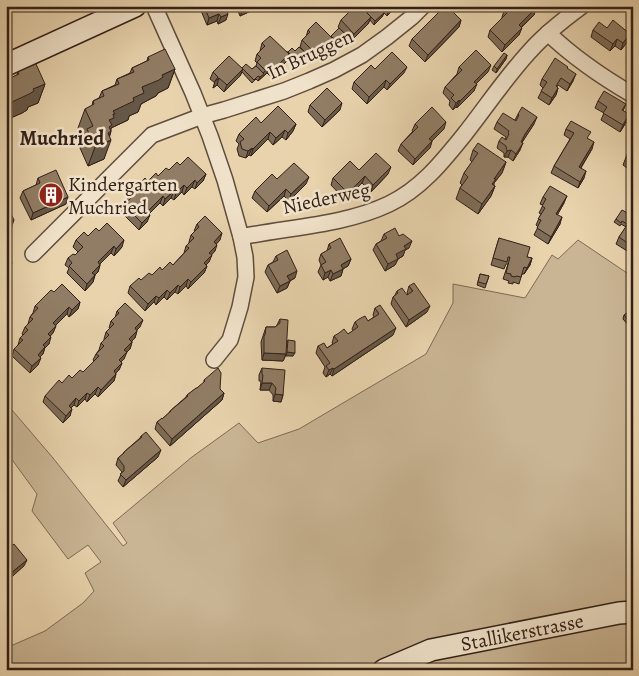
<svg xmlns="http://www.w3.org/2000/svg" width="639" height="676" font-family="Alegreya,serif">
<rect width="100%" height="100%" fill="#e8d3ad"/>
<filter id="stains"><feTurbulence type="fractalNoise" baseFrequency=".004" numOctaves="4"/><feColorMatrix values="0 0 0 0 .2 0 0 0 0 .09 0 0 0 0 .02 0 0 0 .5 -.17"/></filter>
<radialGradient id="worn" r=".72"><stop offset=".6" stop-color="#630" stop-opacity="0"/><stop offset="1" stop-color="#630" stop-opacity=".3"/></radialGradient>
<polygon fill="#c9b594" stroke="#7e6a56" points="578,240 633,277 633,670 6,670 6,648 45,631 83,603 94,591 85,573 101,562 88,545 68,559 32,511 37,494 8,454 6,443 6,403 53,458 123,546 127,543 113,523 192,457 239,423 258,443 299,429 426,354 453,303 453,284 525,298 552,255 558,259"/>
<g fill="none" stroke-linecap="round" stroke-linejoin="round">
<defs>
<g id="street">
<polyline points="154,6 193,93 210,136 225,180 241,237 245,257 246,277 240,307 230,340 214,360"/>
<path d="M548 33C573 57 602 77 633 95"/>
<path d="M241 237C290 227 345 225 389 204 421 189 443 161 464 135 486 107 506 77 530 51 545 34 563 20 582 6"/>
<polyline points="33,254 152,135 202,116 224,110 284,91 309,81 334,70 362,55 387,37 412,17 423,6"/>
</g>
<g id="secondary">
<polyline points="6,65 135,6"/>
<path id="s1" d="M384 670 431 650 619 613 633 612"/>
</g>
</defs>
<use href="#street" stroke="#604d3d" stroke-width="18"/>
<use href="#secondary" stroke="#332018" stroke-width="24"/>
<use href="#street" stroke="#f0e2ca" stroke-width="15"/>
<use href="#secondary" stroke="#f0e2ca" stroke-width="21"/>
</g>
<g fill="#7d6c57" stroke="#332018">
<polygon points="199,6 225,6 226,20 218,24 217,21 207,25"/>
<polygon points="236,6 262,6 240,16"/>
<polygon points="377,6 396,6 387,16"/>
<polygon points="626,6 633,6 633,15 626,8"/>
<polygon points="536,8 534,15 521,28 519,35 502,52 488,37 490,30 502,18 502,17 504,11"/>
<polygon points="384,13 382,17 374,25 370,20 368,24 352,40 338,27 341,20"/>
<polygon points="461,20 459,27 425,62 409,46 412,39"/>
<polygon points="607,28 628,41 621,50 615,46 610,51 591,37 593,30"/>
<polygon points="308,30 331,37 346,40 338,48 331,41 330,45 314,61 300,47 302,40 306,37"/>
<polygon points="262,43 288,52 295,51 308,55 306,58 302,63 299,59 294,64 288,57 287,61 271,77 267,73 258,81 256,79 252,83 242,72 240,76 224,92 217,85 213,88 215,83 210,79 213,72 242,68 252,69 256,66 257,63 255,61 257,54 260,51"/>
<polygon points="507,55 506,59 496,73 492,70 494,66"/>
<polygon points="148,57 175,69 168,88 158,93 156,96 152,98 141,104 138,112 129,116 128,120 111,128 111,131 104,159 88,166 80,148 83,139 78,128 85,109 92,106 93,101 99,98 102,91 115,85 117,79 130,73 132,68 147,61"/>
<polygon points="459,67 488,72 476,84 474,91 457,108 456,107 453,110 449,105 450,101 443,93 445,87 457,74"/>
<polygon points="375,69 404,73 387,90 384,87 367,104 352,89 354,82"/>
<polygon points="568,69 573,81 567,91 558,85 557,87 558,88 556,95 549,105 538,98 543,88 540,85 542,79"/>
<polygon points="18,72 45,84 38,103 28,107 27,110 22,113 6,120 6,80 17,75"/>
<polygon points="598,101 626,104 623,111 629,114 627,121 620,132 601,120 604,113 595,108"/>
<polygon points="310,105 340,110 322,127 308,112"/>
<polygon points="518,114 534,124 522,142 520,150 513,161 508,157 504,157 504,153 497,148 499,141 505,139 506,137 494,129 497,122 515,120"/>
<polygon points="261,123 296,124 293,131 286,140 282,137 273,145 268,139 251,156 249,155 246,158 239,156 237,149 239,144 236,141 239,134"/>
<polygon points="415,124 444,129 432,141 430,148 413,165 398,151 401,144 413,131 412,131"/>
<polygon points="566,129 588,139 592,149 581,168 584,178 578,188 551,173 554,166 570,139 564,135"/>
<polygon points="633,146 633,171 632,172 623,165 628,152"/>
<polygon points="473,150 506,162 502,173 494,183 494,185 495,186 491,196 478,214 456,199 460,188 462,185 460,183 464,173 472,162 470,160"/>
<polygon points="180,165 206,174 203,181 195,189 192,187 184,195 182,192 174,200 171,198 163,206 160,203 149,214 147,222 139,230 121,212 124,205 127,202 127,201 129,195 148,181"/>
<polygon points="359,170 388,174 371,192 362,183 345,200 331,185 333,178"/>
<polygon points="38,178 66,204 31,220 20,198 23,191 36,185"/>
<polygon points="277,179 306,184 289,201 284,196 267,212 252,198 255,191"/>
<polygon points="543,197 564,203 557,215 560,224 548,244 534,235 538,227 536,225 541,214 539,213 543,205 540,204"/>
<polygon points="633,218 630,223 633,225 633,253 632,254 616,244 619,237 626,227 621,224 620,226 614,222 616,219"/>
<polygon points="197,224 220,240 216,244 215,251 211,255 209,262 206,265 207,266 204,273 188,289 186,286 178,294 175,292 167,300 164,297 156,305 154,302 145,311 128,293 130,286 173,265 184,253 186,246 189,243 189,242 191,235 195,232 194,231"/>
<polygon points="99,231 122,247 114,256 111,253 100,264 100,265 98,272 95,275 93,282 85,291 67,273 69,268 65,265 68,258 75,255 78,252 73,247 76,240 88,236"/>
<polygon points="384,234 399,236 409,248 405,250 403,256 398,259 395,265 385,271 373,250 376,244 381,241"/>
<polygon points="499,238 527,257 532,258 530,265 524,274 522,274 519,284 513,282 513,284 508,283 509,281 503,279 508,264 506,264 504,269 491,265"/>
<polygon points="329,244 351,259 348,266 343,269 341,276 330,281 328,277 323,280 318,272 321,265 319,260 321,254 327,251"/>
<polygon points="276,256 295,278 290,281 287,288 277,293 265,272 268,265 273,262"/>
<polygon points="480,274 489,276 485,288 477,285"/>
<polygon points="409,286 427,312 406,327 391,304 393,297 395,295 397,291 407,295 408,294 407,293"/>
<polygon points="54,292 80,302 78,309 69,317 67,314 56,325 53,333 50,336 49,344 45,347 43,354 40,357 38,365 30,373 12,356 14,349 18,345 20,338 23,335 22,334 25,327 28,324 30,317 33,313 35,306"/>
<polygon points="375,308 393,335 332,376 330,374 326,377 323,373 325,367 316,353 318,346 327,348 333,344 332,343 334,336 348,334 353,331 352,329 355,322 368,321 374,317 373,315"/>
<polygon points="117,311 140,327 137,330 135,338 132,341 132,342 130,349 126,352 124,359 121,362 122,363 119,370 116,373 114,381 98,397 95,394 87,402 85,399 77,407 74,405 71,408 70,416 63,423 43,402 45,396 62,383 83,372 94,361 93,360 96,354 99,350 101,343 104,340 104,339 106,332 110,329 109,328 111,321 115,318"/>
<polygon points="624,315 633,317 633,324 630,327 623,319"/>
<polygon points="280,319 287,343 288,340 293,356 286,355 283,361 262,360 261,342 266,327 275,327 277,325"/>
<polygon points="262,368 283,395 281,402 273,401 273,395 269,390 260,390 261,381 259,381 259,375"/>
<polygon points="204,380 220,389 224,393 222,400 170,446 155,429 157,422 162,419 169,413 170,411 186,397 187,395 204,383"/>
<polygon points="141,436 158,457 123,487 118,481 122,472 116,465 118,458 123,454 124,452 140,438"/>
</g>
<g fill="#665847" stroke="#332018">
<polygon points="250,6 262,6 240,16 243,10"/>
<polygon points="392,6 396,6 387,16 389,9"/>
<polygon points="536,8 534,15 516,32 519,25"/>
<polygon points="384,13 382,17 374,25 375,21"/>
<polygon points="219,14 217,21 207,25 209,18"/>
<polygon points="228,14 226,20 218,24 221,17"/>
<polygon points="371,17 368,24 352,40 354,34"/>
<polygon points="461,20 459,27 425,62 428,55"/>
<polygon points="522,28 519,35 502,52 505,45"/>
<polygon points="630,34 628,41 621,50 623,43"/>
<polygon points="347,36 346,40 338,48 339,44"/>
<polygon points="332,38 330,45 314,61 316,54"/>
<polygon points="617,39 615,46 610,51 613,44"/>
<polygon points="289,54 287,61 271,77 273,70"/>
<polygon points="507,55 506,59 496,73 497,69"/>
<polygon points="491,65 488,72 471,89 474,82"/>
<polygon points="269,66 267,73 258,81 260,77"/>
<polygon points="407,67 404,73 387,90 390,84"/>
<polygon points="175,69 168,88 158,93 156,96 152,98 141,104 138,112 129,116 128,120 111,128 110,132 111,131 107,142 111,140 104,159 88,166 95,147 103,138 113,111 133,98 142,87 162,75"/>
<polygon points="243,69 240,76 224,92 227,85"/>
<polygon points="576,74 573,81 567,91 570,84"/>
<polygon points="219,78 217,85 213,88 215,81"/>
<polygon points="386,80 384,87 367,104 369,97"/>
<polygon points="45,84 38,103 28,107 27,110 22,113 6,120 6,117 12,102 33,89"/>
<polygon points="477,84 474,91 457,108 460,101"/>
<polygon points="558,88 556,95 549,105 552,98"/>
<polygon points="11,100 6,112 6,102"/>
<polygon points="459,100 456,107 453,110 456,103"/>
<polygon points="342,103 340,110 322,127 325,120"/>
<polygon points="629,114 627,121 620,132 623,125"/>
<polygon points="537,117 534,124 523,141 519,148 525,134"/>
<polygon points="446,122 444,129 427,146 429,139"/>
<polygon points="296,124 293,131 286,140 288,133"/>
<polygon points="285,130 282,137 273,145 276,138"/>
<polygon points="270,132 268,139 251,156 253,149"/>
<polygon points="432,141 430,148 413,165 415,159"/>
<polygon points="594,142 592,149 577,174 579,167"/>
<polygon points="523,143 520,150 513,161 516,154"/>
<polygon points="252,148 249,155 246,158 248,151"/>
<polygon points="511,150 508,157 504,157 507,151"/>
<polygon points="506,162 502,173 494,183 492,190 488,194 494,179"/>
<polygon points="391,167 388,174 371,192 373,185"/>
<polygon points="586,171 584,178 578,188 580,182"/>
<polygon points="206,174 203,181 195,189 197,183"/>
<polygon points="365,176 362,183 345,200 348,193"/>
<polygon points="309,177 306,184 289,201 291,194"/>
<polygon points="195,180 192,187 184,195 187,188"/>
<polygon points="184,185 182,192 174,200 176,193"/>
<polygon points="495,186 491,196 478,214 482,204"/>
<polygon points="286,189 284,196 267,212 269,206"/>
<polygon points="174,191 171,198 163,206 165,199"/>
<polygon points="163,196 160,203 144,219 147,212"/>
<polygon points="567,196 564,203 554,221 556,214"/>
<polygon points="68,197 66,204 31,220 33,213"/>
<polygon points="150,215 147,222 139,230 142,223"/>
<polygon points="562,217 560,224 548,244 551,237"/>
<polygon points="14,220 9,234 11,234 6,247 9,222"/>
<polygon points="222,233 220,240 212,249 214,242"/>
<polygon points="124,240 122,247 114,256 116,249"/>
<polygon points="412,241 409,248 405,250 403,256 398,259 395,265 385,271 388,264 396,254 404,246"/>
<polygon points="217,245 215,251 207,260 209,253"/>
<polygon points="114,246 111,253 95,269 98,262"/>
<polygon points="212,255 209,262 201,270 204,263"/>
<polygon points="532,258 530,265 524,274"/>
<polygon points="351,259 348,266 338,271 341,265"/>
<polygon points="12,263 9,271 11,270 8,277 10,276 7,286 10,285 6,295 6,270 8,264"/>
<polygon points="100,265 98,272 90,280 92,273"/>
<polygon points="207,266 204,273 188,289 191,282"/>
<polygon points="343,269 341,276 330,281 333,274"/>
<polygon points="331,270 328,277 323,280 325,273"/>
<polygon points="297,271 295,278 285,283 287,276"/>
<polygon points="95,275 93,282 85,291 87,284"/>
<polygon points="188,279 186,286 178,294 180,287"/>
<polygon points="290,281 287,288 277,293 280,286"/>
<polygon points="178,285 175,292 167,300 170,293"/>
<polygon points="167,290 164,297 156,305 159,298"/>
<polygon points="156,296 154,302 145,311 148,304"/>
<polygon points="80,302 78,309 69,317 72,310"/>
<polygon points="430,306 427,312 406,327 409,320"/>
<polygon points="69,307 67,314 51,330 53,323"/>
<polygon points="143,320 140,327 132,335 135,328"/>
<polygon points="56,326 53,333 46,341 48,334"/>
<polygon points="396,328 393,335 332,376 334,369"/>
<polygon points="137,331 135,338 127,346 129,339"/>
<polygon points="51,337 49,344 41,352 43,345"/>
<polygon points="132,342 130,349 122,357 124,350"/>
<polygon points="45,347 43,354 35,362 38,355"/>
<polygon points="127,352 124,359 116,367 119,360"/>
<polygon points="287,352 295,353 293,356 286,356"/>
<polygon points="264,353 286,354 283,361 262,360"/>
<polygon points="41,358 38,365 30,373 32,366"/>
<polygon points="122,363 119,370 111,378 114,371"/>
<polygon points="333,368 330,374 326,377 329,370"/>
<polygon points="116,374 114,381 98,397 101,390"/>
<polygon points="262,383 272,383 269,390 260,390"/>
<polygon points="98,387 95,394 87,402 90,395"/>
<polygon points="87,393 85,399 77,407 79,401"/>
<polygon points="224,393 222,400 170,446 172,439"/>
<polygon points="275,394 283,395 281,402 273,401"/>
<polygon points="76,398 74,405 66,413 69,406"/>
<polygon points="72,409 70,416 63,423 66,416"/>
<polygon points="161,450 158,457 123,487 126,480"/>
<polygon points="10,540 8,547 6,549 6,544"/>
<polygon points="27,560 24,566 6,582 6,577"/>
</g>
<g fill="#917d65" stroke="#332018">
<polygon points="204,6 225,6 228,14 221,17 219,14 209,18"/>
<polygon points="241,6 250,6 243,10"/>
<polygon points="355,6 360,6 371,17 354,34 341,20"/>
<polygon points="374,6 377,6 384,13 375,21 367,13"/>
<polygon points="386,6 392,6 389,9"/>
<polygon points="445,6 447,6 461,20 428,55 412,39"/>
<polygon points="509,6 534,6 536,8 519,25 522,28 505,45 490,30 507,13 504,11"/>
<polygon points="613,20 630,34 623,43 617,39 613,44 593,30 599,22 607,28"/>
<polygon points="316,22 332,38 316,54 302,40 310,32 308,30"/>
<polygon points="339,28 347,36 339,44 331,36"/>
<polygon points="270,36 289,54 273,70 269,66 265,70 257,62 261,58 257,54 265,46 262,43"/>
<polygon points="299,47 308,55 303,59 300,56 296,60 288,52 292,48 295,51"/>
<polygon points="165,49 175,69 162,75 163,77 159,80 142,87 144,93 133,98 134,101 113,111 115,114 113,114 114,118 109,120 112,125 109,127 111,131 108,133 111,140 95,147 87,129 93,126 85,109 94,104 93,101 104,96 102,91 119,84 117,79 134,72 132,68 149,60 148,57"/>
<polygon points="476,50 491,65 474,82 477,84 460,101 459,100 456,103 451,98 454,95 445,87 462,70 459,67"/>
<polygon points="392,52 407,67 390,84 386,80 369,97 354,82 371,65 375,69"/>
<polygon points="504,53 507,55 497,69 494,66"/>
<polygon points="229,56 243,69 227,85 219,78 215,81 218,77 213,72"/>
<polygon points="555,58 568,67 567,68 576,74 570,84 561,78 556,86 558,88 552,98 541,91 547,82 542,79"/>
<polygon points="36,64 45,84 33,89 34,91 29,94 12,102 11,100 6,102 6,80 19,74 18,72"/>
<polygon points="246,64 252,69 256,66 264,74 260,77 258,76 254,80 242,68"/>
<polygon points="327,88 342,103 325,120 310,105"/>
<polygon points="604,91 626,104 622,110 629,114 623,125 603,113 607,107 598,101"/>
<polygon points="278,106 296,124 288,133 285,130 276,138 270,132 253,149 252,148 248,151 242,149 240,142 244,139 239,134 256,117 261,123"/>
<polygon points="432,107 446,122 429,139 432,141 415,159 401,144 418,127 415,124"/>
<polygon points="522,107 537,117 525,134 521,142 523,143 516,154 511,150 507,151 506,146 499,141 502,137 506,140 509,134 508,133 509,131 497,122 503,113 516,121 519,115 518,114"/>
<polygon points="571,121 591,132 587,138 594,142 579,167 586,171 580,182 554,166 574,133 566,129"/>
<polygon points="478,143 506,162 494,179 496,179 492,184 495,186 482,204 460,188 468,177 464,173 478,153 473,150"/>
<polygon points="633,146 633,163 626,158 629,153 628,152"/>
<polygon points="376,153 391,167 373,185 365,176 348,193 333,178 350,161 359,170"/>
<polygon points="188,157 206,174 197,183 195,180 187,188 184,185 176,193 174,191 165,199 163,196 147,212 150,215 142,223 124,205 132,197 129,195 145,178 148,181 156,173 158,176 166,168 169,170 177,162 180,165"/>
<polygon points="294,163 309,177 291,194 286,189 269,206 255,191 272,174 277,179"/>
<polygon points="56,170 68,197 33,213 23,191 40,183 38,178"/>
<polygon points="550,186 567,196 556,214 562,217 551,237 537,228 541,220 538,219 545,208 542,206 546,199 543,197"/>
<polygon points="6,203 14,220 9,222 12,228 9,229 11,234 8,235 11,242 7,244 11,251 7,253 12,263 8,264 11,270 8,271 10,276 7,278 10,285 6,287"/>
<polygon points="622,210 633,216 627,224 622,221 621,223 616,219"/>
<polygon points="205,216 222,233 214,242 217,245 209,253 212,255 204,263 207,266 191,282 188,279 180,287 178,285 170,293 167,290 159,298 156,296 148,304 130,286 139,278 141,280 149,273 152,275 160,267 162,270 170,262 173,265 189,248 186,246 194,238 191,235 199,227 197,224"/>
<polygon points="629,222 633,225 633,247 619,237"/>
<polygon points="107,223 124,240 116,249 114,246 98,262 100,265 92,273 95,275 87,284 69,266 72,263 68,258 73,254 75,255 83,247 76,240 84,232 88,236 96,228 99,231"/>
<polygon points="395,228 399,236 403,234 412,241 404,246 406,249 396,254 398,259 388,264 376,244 387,238 384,234"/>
<polygon points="340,238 351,259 341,265 343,269 333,274 331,270 325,273 321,265 326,262 321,254 331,248 329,244"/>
<polygon points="499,238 530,247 527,257 532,258 527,268 524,267 521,277 516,276 515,277 511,276 511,274 506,273 510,257 508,257 507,262 493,258"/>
<polygon points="287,250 297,271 287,276 290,281 280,286 268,265 278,260 276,256"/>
<polygon points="480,274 489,276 486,284 478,282"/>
<polygon points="414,283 430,306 409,320 393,297 398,293 397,291 402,288 407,295 413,291 409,286"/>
<polygon points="62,284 80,302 72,310 69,307 53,323 56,326 48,334 51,337 43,345 45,347 38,355 41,358 32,366 14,349 23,340 20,338 28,330 25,327 33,319 30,317 38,308 35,306 51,290 54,292"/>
<polygon points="125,303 143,320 135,328 137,331 129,339 132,342 124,350 127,352 119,360 122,363 114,371 116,374 101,390 98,387 90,395 87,393 79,401 76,398 69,406 72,409 66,416 45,396 59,380 62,383 69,375 72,378 80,370 83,372 99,356 96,354 104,346 101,343 109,335 106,332 114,324 111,321 119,313 117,311"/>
<polygon points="380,305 396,328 334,369 333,368 329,370 326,366 330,363 318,346 324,343 327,348 338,341 334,336 339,333 344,329 348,334 358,327 355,322 359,319 365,316 368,321 379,314 375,308"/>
<polygon points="628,312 633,317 633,322 631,324 624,315"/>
<polygon points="280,319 288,320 286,354 264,353 264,336 265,335 266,327 275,327 280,323"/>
<polygon points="288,340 295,341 295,353 287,352"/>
<polygon points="218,368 221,373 220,389 224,393 172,439 157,422 162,418 162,419 171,411 170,411 188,396 187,395 196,388 197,388 205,381 204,380"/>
<polygon points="262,368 285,370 283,395 275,394 276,388 272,383 262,383 263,375 262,374"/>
<polygon points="146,432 161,450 126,480 120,474 124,471 124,466 118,458 124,453 124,452 142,437 141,436"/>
<polygon points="6,535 10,540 6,544"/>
<polygon points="14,544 27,560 6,577 6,550"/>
</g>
<defs>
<symbol id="building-disc" viewBox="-11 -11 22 22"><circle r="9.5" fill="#8f2418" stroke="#f0e2ca"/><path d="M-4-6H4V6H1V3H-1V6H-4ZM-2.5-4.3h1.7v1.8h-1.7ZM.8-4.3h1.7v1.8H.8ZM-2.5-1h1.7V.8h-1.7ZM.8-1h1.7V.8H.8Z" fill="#fff"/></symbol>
</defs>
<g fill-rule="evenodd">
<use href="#building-disc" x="37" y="181" width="28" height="28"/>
</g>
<g text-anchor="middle" stroke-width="5" stroke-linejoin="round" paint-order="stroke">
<g font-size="20" fill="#332018" stroke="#f0e2ca">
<text transform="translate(310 54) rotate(-25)" y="7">In Bruggen</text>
<text transform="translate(326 198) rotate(-12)" y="7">Niederweg</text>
<text dy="7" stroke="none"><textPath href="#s1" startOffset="144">Stallikerstrasse</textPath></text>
</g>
<g font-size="20" fill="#332018" stroke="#f0e2ca" text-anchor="start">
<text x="68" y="191">Kindergarten<tspan x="68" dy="23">Muchried</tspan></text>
</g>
<g font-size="21" font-weight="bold" fill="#332018" stroke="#f0e2ca">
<text x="62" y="145">Muchried</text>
</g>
</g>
<rect width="639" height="676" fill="none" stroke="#e8d3ad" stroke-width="25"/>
<rect x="8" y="8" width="624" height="661" fill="none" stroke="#332018" stroke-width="2.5"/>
<rect x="12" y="12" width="614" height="651" fill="none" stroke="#332018"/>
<rect width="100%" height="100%" filter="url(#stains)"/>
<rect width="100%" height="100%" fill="url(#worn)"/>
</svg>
